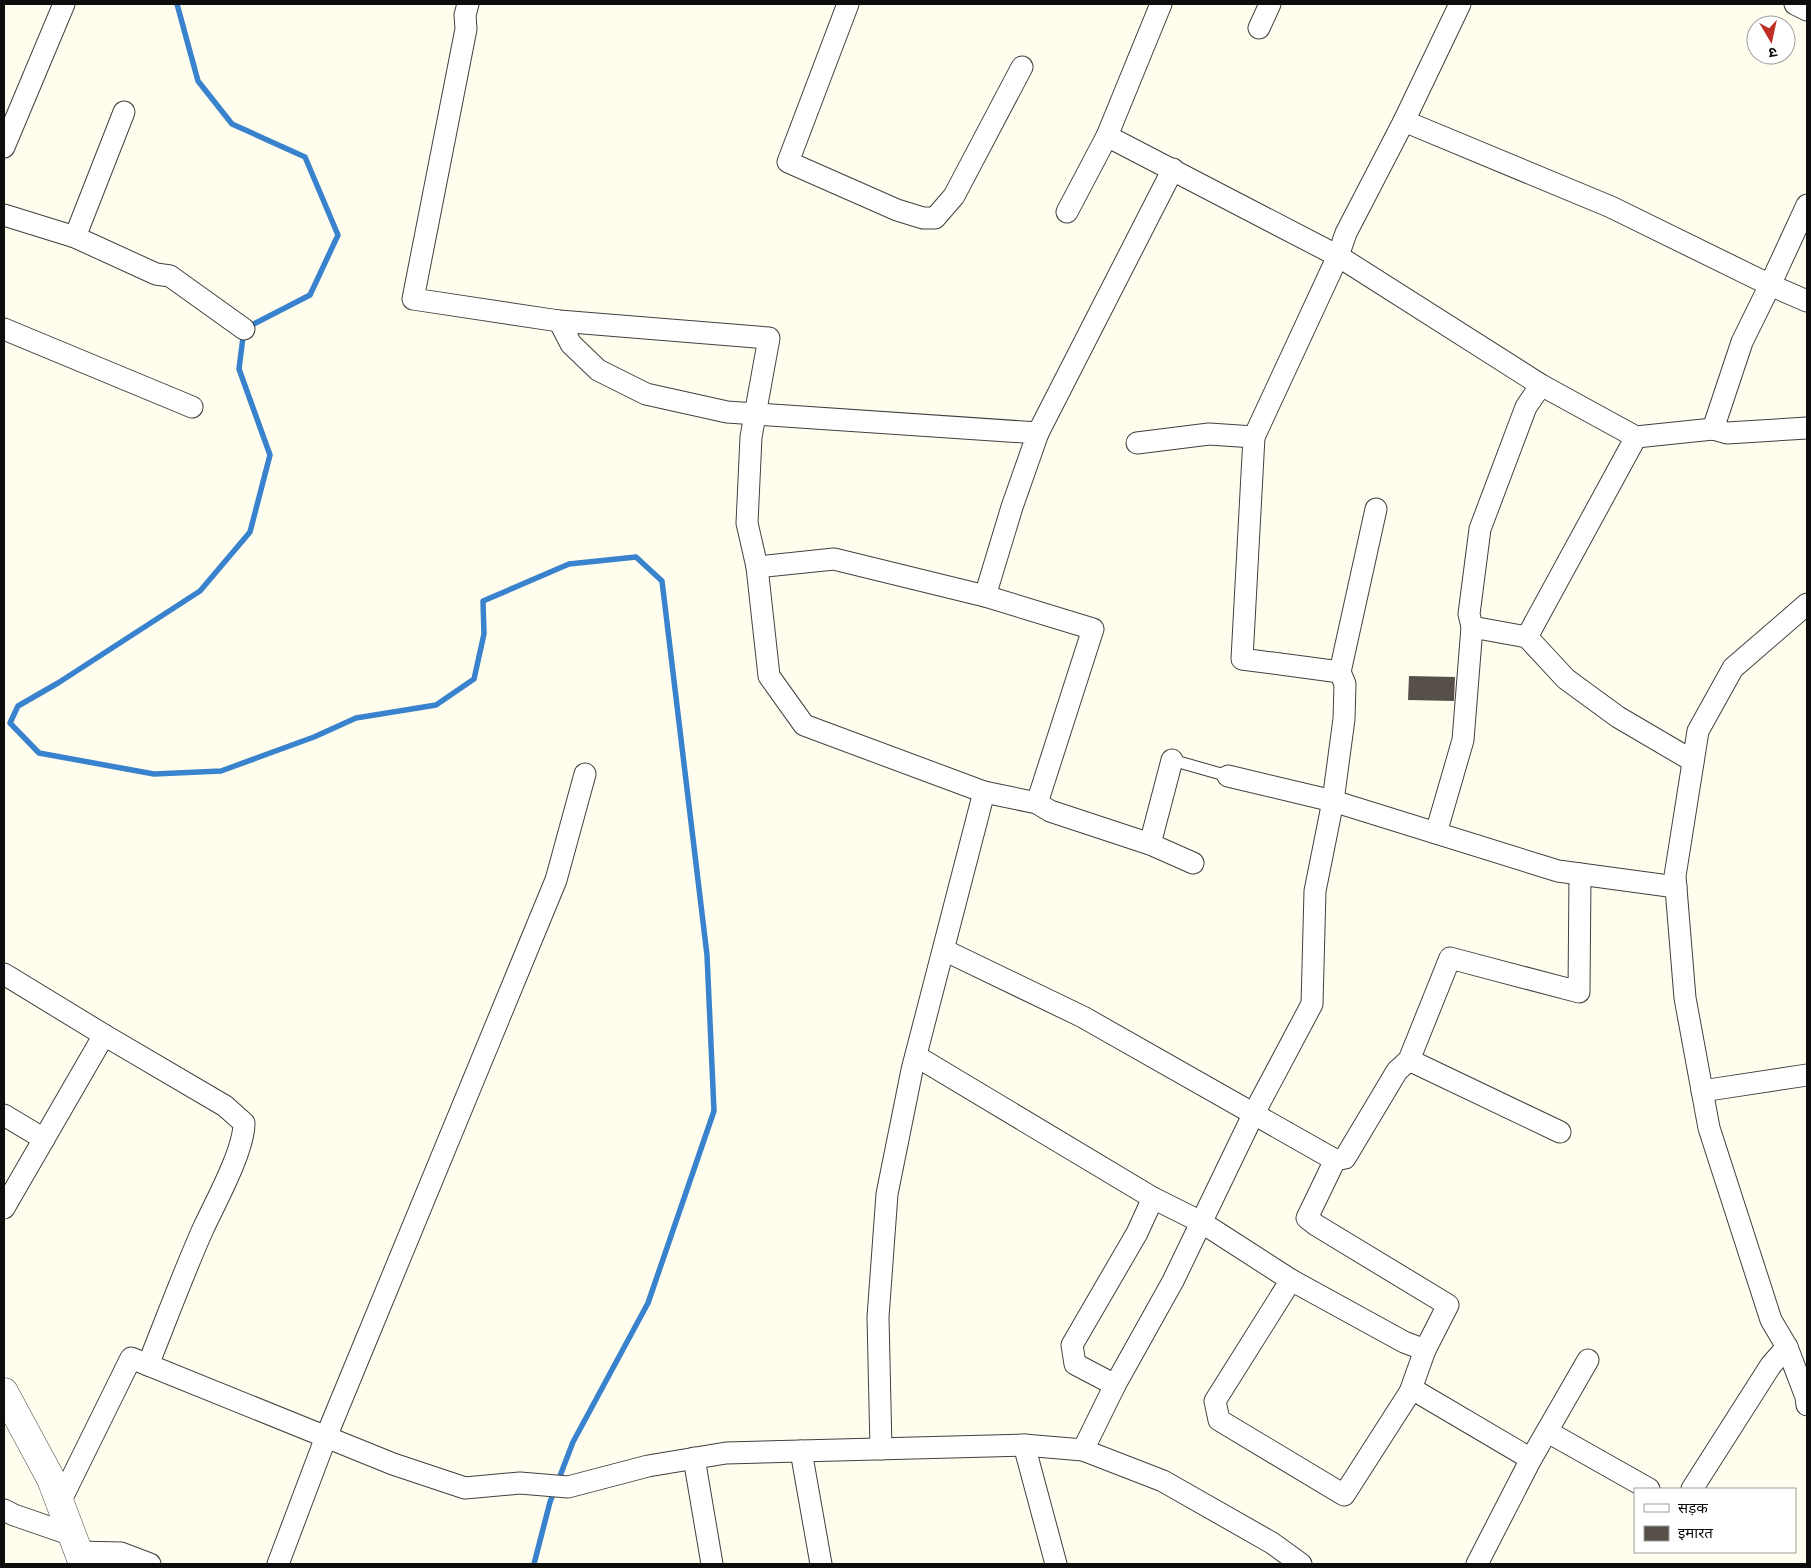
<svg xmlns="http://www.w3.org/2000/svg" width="1811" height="1568" font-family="'Playfair Display','Noto Sans Devanagari',serif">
<rect width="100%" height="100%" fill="#fffded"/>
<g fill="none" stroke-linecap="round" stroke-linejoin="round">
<polyline stroke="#3982ce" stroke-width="5.5" points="177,4 198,81 232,124 305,157 338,235 310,295 244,329 239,369 270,455 250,532 200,591 58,683 18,706 10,723 39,753 154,774 221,771 314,737 356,718 436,705 474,679 484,634 483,601 569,564 636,557 662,581 707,955 714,1111 648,1303 573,1442 550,1502 534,1564"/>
</g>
<polygon fill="#565049" points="1409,676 1455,677 1454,701 1408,700"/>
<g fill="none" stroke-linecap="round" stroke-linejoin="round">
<defs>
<polyline id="service" points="1172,760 1228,776"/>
<g id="minor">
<polyline points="468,4 465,15 466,29 413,299 559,321 769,338 751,437 747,523 757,567 769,676 804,725 984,792 1037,803 1050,811 1150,844 1193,863"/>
<polyline points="848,4 788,162 897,210 923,218 935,218 954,196 1022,67"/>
<polyline points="1795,4 1807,10"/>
<polyline points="1259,28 1270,4"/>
<polyline points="1404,121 1611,207 1770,285 1807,205"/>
<polyline points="1107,136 1338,256 1541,385 1636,437 1713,429 1727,433 1807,428"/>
<polyline points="4,147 64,4"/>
<polyline points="1067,212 1107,136 1161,4"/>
<polyline points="4,215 75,237 156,274 170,276 244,329"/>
<polyline points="75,237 124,112"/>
<polyline points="559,321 571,344 598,370 646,394 727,412 1038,433 1012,507 985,596"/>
<polyline points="4,329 192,407"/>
<polyline points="1713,429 1742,342 1770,285 1807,301"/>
<polyline points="1038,433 1173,169"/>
<polyline points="1254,437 1338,256 1346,233 1404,121 1460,4"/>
<polyline points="1137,443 1209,434 1254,437 1242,659 1340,672"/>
<polyline points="757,567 834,559 985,596 1093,629 1037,803"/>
<polyline points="1472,627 1527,637 1566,679 1618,717 1693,761"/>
<polyline points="1527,637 1636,437"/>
<polyline points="1228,776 1333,801 1558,871 1676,887"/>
<polyline points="1436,833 1463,740 1472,627 1469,614 1480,529 1526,407 1541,385"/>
<polyline points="1150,844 1172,760"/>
<polyline points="944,950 1083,1017 1335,1160 1345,1158 1397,1071 1409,1060 1450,958 1579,992 1580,874"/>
<path d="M4 974 104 1035 225 1106 244 1123C244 1151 215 1203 203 1229 183 1274 166 1320 148 1365"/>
<polyline points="916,1056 1153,1198 1201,1222 1291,1280 1404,1342 1425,1350"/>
<polyline points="1409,1060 1560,1132"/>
<polyline points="1702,1091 1807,1075"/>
<polyline points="4,1115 44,1139"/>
<polyline points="4,1208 104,1035"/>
<polyline points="1291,1280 1215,1401 1219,1420 1344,1495 1410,1392 1425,1350 1448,1305 1316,1225 1307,1218 1335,1160"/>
<polyline points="1787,1347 1806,1397 1807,1405"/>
<polyline points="1115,1385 1075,1364 1072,1345 1137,1233 1153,1198"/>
<polyline points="1410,1392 1419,1393 1531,1459"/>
<polyline points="1548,1432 1649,1489"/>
<polyline points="1024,1445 1056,1564"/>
<polyline points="881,1449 878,1317 887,1194 912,1070 984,792"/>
<polyline points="1083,1450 1115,1385 1173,1281 1253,1115 1312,1004 1315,891 1333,801 1344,719 1345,684 1340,672 1376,509"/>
<polyline points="801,1451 821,1564"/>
<polyline points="694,1458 712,1564"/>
<polyline points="1692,1489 1771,1365 1787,1347 1771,1320 1709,1128 1685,998 1675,876 1698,731 1733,668 1807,604"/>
<polyline points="60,1502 131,1358 393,1464 465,1488 520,1483 568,1487 648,1466 726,1453 1024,1445 1083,1450 1163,1481 1272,1543 1301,1564"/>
<polyline points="4,1510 14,1515 72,1535"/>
<polyline points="78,1552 121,1553 150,1564"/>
<polyline points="278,1564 326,1437 556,880 585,774"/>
<polyline points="1477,1564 1531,1459 1588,1360"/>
</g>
<polyline id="tertiary" points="4,1392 51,1479 83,1564"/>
</defs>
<use href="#service" stroke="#404040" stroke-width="13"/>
<use href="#minor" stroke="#404040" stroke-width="23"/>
<use href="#tertiary" stroke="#404040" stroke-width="29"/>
<use href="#service" stroke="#fff" stroke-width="11"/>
<use href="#minor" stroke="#fff" stroke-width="21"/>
<use href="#tertiary" stroke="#fff" stroke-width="28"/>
</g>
<rect width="1811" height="1568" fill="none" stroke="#0d0d0d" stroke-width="10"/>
<rect x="1634" y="1488" width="162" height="65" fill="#ffffff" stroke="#9e9e9e"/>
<rect x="1644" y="1504" width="25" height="8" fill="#ffffff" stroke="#9e9e9e"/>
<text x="1678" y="1513" font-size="15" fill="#0d0d0d">सड़क</text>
<rect x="1644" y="1526" width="25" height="15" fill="#565049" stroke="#9e9e9e"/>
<text x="1678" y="1538" font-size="15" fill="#0d0d0d">इमारत</text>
<g transform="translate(1771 40) rotate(171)"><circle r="24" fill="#ffffff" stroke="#9e9e9e"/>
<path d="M0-4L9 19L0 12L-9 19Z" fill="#be2e25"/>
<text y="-8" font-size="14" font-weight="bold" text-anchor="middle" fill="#0d0d0d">उ</text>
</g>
</svg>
